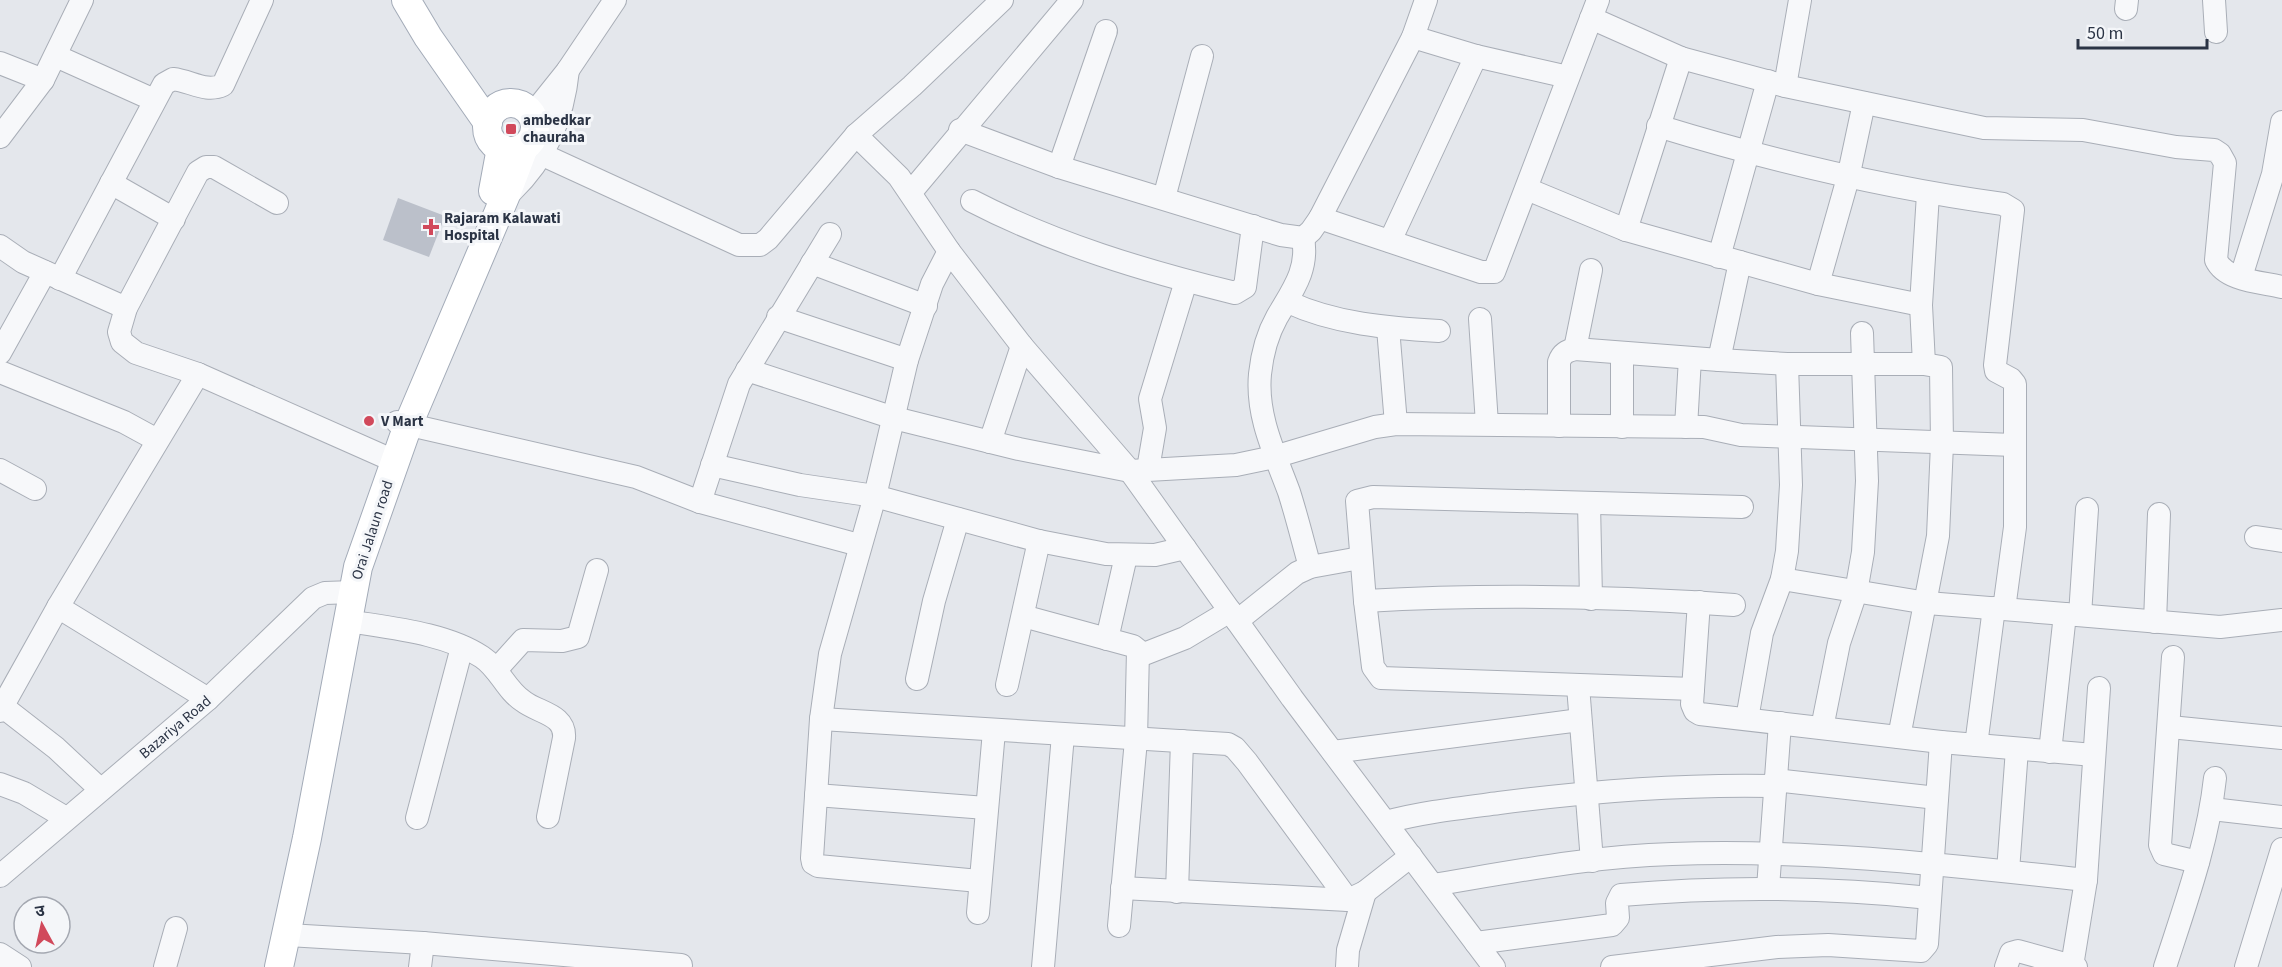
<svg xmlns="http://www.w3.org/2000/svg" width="2282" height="967" font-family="'Source Sans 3','Noto Sans Devanagari',sans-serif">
<rect width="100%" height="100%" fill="#e4e7ec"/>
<polygon fill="#bbc0ca" points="398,198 445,216 429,257 383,240"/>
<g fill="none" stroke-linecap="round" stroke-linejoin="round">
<defs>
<g id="minor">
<polyline points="2214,0 2216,32"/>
<polyline points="2126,9 2127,0"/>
<path d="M1591 18 1681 58 1785 86 1984 128 2083 130 2176 147 2214 150 2220 154 2225 163 2216 260C2226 281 2261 282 2282 287"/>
<polyline points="1413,37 1476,56 1568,77"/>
<polyline points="56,56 154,100"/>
<polyline points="0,63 43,80"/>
<polyline points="1785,86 1800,0"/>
<polyline points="532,115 568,70 615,0"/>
<path d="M1658 126C1772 161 1886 188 2003 204L2013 210 1995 365 1996 371 2011 379 2015 384V527L2004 609"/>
<polyline points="960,130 1059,167 1281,235 1303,238 1311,231 1320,218 1413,37 1426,0"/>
<polyline points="856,135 899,177 949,251 1022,346 1130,471 1292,698 1494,967"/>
<polyline points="0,137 43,80 82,0"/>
<polyline points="543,155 739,245 760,245 768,239 856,135 912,86 1002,0"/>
<polyline points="1059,167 1106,31"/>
<polyline points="111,183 174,219"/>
<polyline points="1527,189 1626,230 1818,284 1921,305"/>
<path d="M511 192C546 158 563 119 568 70"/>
<polyline points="911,192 1072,0"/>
<polyline points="1164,198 1202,56"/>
<path d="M972 201C1055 244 1145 271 1235 293L1245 287 1253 226"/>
<polyline points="277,203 214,167 206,167 198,172 126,308 119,332 122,342 136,353 198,374 383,456"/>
<polyline points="1320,218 1481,272 1494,272 1598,0"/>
<polyline points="1626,230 1681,58"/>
<path d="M1303 238C1309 270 1292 291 1277 317 1268 333 1262 355 1260 374 1256 416 1275 454 1289 492 1297 517 1303 542 1310 567"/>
<polyline points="1390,241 1476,56"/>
<polyline points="0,246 23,262 126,308"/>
<polyline points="949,251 932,284 907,360 875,496 830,654 821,719 812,858 813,863 818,866 979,881"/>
<polyline points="1719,257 1768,81"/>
<polyline points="812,263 926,306"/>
<polyline points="2241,277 2273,174 2282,122"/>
<path d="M60 279 164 84 173 79C191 81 206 93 223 85L262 0"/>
<polyline points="1818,284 1848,178 1864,103"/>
<path d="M1288 302C1335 324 1388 328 1439 331"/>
<polyline points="778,317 907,360"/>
<polyline points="1480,319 1487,424"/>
<polyline points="1388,328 1396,424"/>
<polyline points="1575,349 1591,270"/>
<polyline points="0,353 45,272"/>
<polyline points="1719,360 1787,364 1924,364 1941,367 1942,444 1938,536 1899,737"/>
<polyline points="1924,364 1921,305 1928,194"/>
<polyline points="747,370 894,418 1019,449 1130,471 1236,465 1274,457 1375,427 1396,424 1704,427 1741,435 2014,445"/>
<polyline points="0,372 124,422 157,440"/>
<polyline points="397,422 636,477 700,502 859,545"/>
<path d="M1559 426V362C1562 353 1567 351 1575 349L1719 360 1740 262"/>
<polyline points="1622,427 1622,353"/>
<polyline points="1686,427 1690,358"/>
<polyline points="990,442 1022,346"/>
<polyline points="712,465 800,485 875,496 1039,541 1106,554 1155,555 1185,548"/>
<polyline points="1148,469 1155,428 1150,399 1186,281"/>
<polyline points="0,470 35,489"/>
<polyline points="700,502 739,384 830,234"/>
<polyline points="1589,503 1591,599"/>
<polyline points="2256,537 2282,541"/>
<polyline points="1782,579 1927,603 2065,614 2220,627 2282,620"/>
<path d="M1365 601C1487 594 1611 596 1734 605"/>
<polyline points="1699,602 1692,704 1695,711 1700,714 1941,742 2094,755"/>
<polyline points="58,607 208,699"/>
<polyline points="2080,615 2087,509"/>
<polyline points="1023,616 1133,646 1138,650 1136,740 1119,926"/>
<path d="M348 621C390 628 446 633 482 657 499 668 506 690 523 701 538 713 566 714 564 738L548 817"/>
<polyline points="1237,621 1297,573 1310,567 1360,558"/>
<polyline points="2155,622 2159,514"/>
<polyline points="1107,639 1126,556"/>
<polyline points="1139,656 1185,638 1230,611"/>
<polyline points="2173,657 2160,845 2164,854 2198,862"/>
<polyline points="496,670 523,640 562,641 578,637 597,570"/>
<polyline points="917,679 934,601 958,519"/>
<polyline points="1007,685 1039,541"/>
<polyline points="1578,686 1592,861"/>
<polyline points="1693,689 1381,678 1373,667 1365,601 1357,501 1373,497 1742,507"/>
<polyline points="2,706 56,748 100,789"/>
<polyline points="0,711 58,607 198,374"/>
<polyline points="821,719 1228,744 1235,748 1247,762 1348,900"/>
<polyline points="1747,719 1762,633 1782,579 1787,551 1791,485 1787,364"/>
<polyline points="2170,727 2282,738"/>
<polyline points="1822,728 1839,643 1856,592 1863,552 1867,481 1862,333"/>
<polyline points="1976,745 1994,608"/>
<polyline points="1333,752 1580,720"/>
<polyline points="2050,752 2065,614"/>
<polyline points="1775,780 1937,798"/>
<polyline points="0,784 24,793 66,818"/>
<polyline points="816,795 986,808"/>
<polyline points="2212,809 2282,817"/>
<polyline points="417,818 462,647"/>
<path d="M1386 822C1423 812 1461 808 1499 803 1591 791 1682 784 1775 786"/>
<polyline points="2008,871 2017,749"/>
<polyline points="0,876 208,699 313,598 325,593 353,592"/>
<path d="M1433 885C1512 872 1592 856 1672 854 1811 849 1948 865 2086 880"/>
<polyline points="1122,888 1348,900 1365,892 1411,856"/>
<polyline points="1768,888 1780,723"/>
<polyline points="1177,892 1182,741"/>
<polyline points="978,913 994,731"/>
<polyline points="288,935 423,943 681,965"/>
<path d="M1476 943 1612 925 1618 918 1617 903 1621 895C1724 886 1827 887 1930 898"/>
<polyline points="0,954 20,967"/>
<polyline points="2072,966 2086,880 2099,688"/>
<polyline points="165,967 176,928"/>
<polyline points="420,967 423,943"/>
<polyline points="1043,967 1063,735"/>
<polyline points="1347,967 1348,950 1365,892"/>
<polyline points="1612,967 1777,947 1828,945 1921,951 1927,944 1941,742"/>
<polyline points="2006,967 2011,953 2018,951 2076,967"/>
<path d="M2165 967C2185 905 2208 843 2215 778"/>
<polyline points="2246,967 2282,849"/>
</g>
<g id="major">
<polyline points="406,0 428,37 488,123"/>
<circle cx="511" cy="127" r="24"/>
<polyline points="493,191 501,148"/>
<polyline points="279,967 307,838 358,567 408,425 505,197 524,147"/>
</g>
</defs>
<use href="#minor" stroke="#a9aeb7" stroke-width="24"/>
<use href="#major" stroke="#a3abb8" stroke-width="30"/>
<use href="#minor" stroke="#f7f8fa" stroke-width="22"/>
<use href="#major" stroke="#fff" stroke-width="28"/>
</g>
<g fill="#d1495b" stroke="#f4f6f9" stroke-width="2">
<rect x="505" y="123" width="12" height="12" rx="3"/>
<path d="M428 218h6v6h6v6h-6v6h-6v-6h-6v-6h6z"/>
<circle cx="369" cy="421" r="6"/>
</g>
<g text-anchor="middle" stroke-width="6" stroke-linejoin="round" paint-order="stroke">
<g font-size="15" font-weight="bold" fill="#2b3445" stroke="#f4f6f9" text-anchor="start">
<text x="523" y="125">ambedkar<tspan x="523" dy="17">chauraha</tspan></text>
<text x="444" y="223">Rajaram Kalawati<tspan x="444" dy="17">Hospital</tspan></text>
<text x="381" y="426">V Mart</text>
</g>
<g font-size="15" fill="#2b3445" stroke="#f4f6f9">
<text transform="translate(372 530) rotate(-72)" y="5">Orai Jalaun road</text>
<text transform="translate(175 727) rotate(-40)" y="5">Bazariya Road</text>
</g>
</g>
<g transform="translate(42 925) rotate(352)"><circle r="28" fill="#f4f6f9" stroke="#a4a8b1" stroke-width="1.5"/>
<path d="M0-4.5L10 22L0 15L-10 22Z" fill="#d1495b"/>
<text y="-9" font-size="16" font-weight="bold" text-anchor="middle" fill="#2b3445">उ</text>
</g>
<path d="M2078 39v9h129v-9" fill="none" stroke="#2b3445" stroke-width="3"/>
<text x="2087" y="39" font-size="18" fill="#2b3445" stroke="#f4f6f9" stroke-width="4.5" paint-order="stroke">50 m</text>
</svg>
